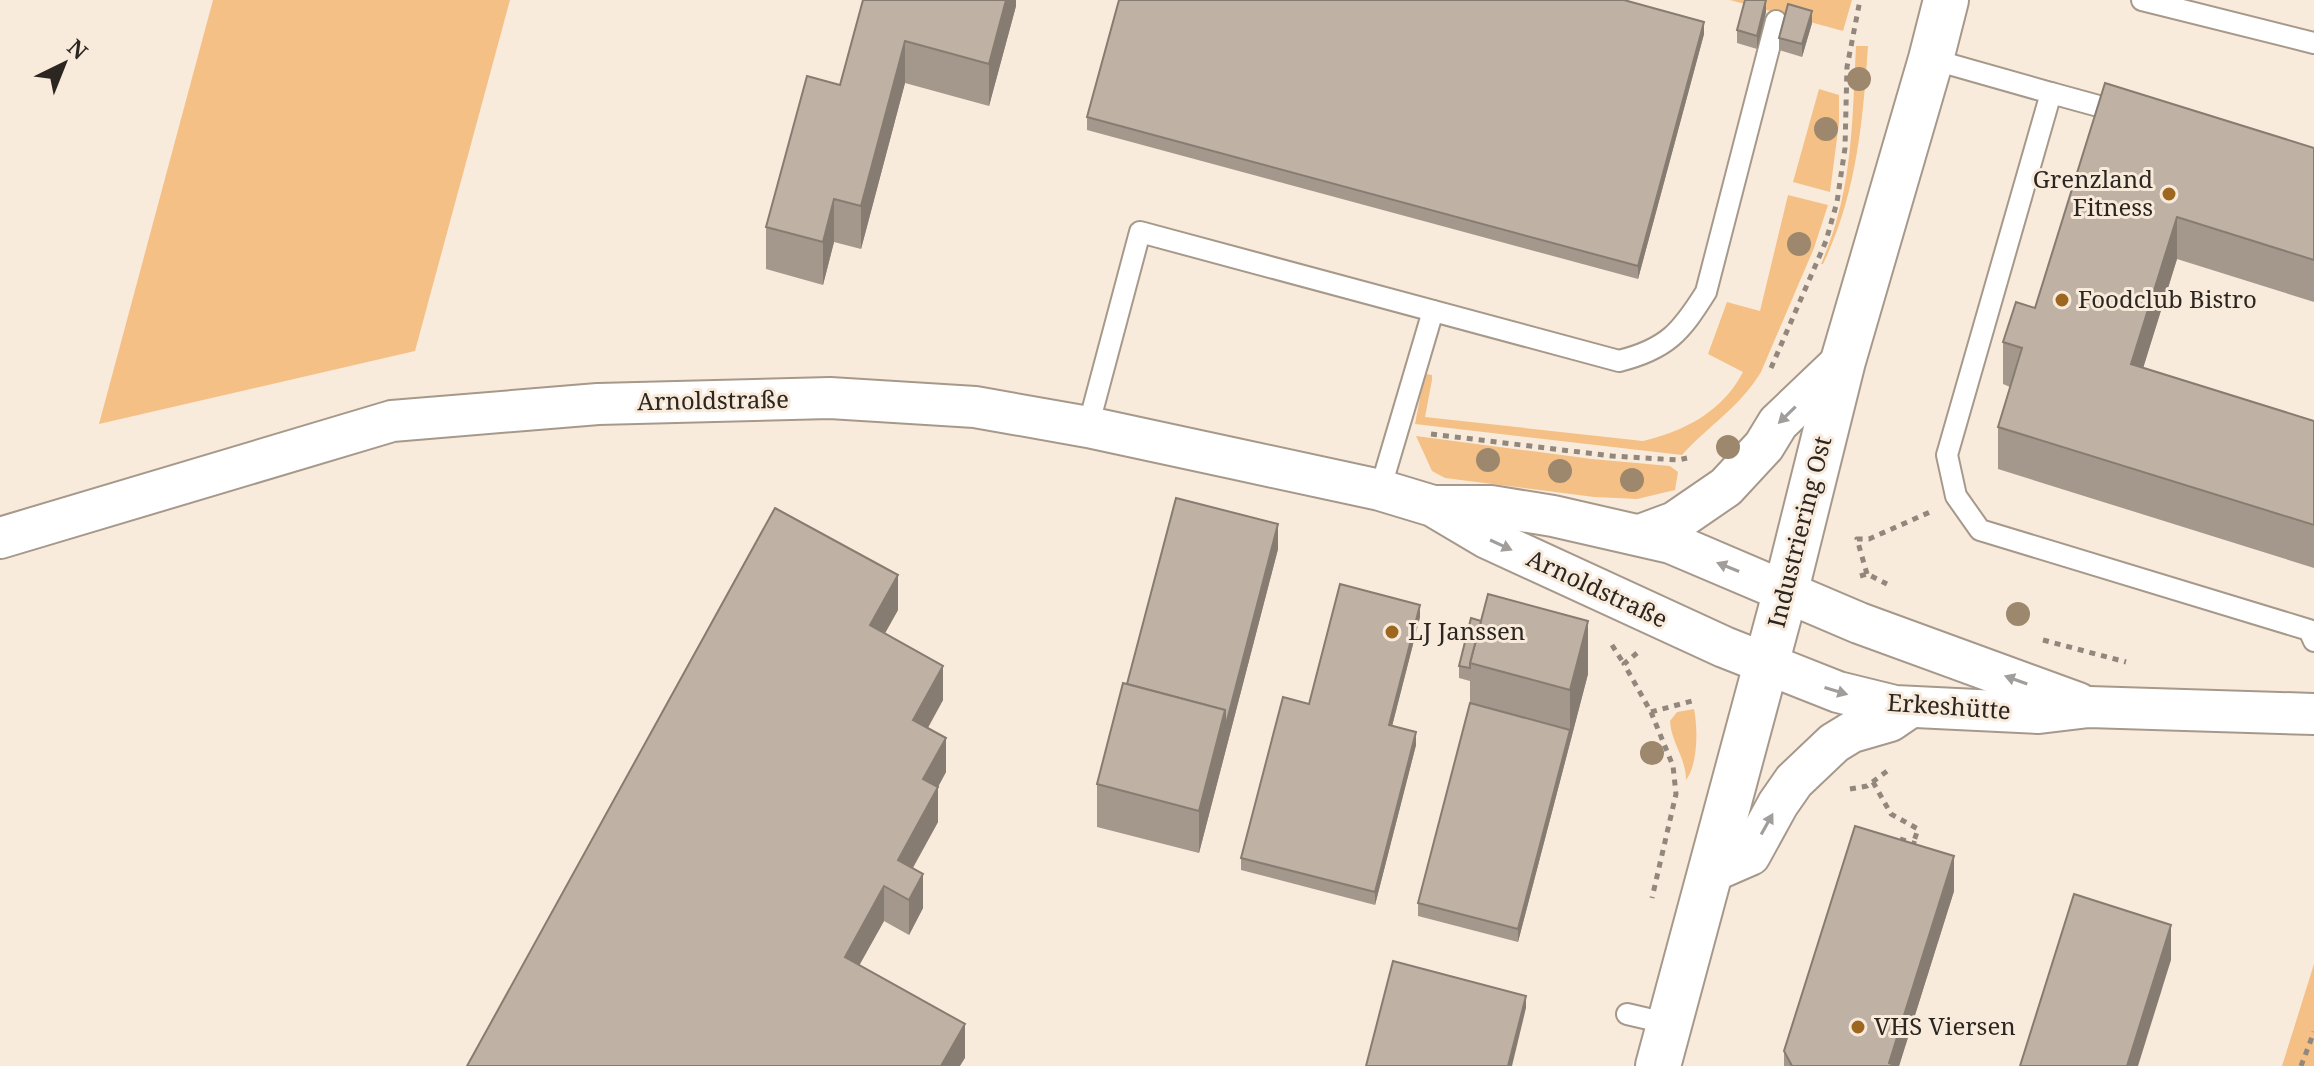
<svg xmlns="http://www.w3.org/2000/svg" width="2314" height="1066" font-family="'Noto Serif',serif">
<rect width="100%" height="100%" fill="#f9ebdc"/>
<g fill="#f4c086">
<polygon points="213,0 510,0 415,351 99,424"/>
<polygon points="1730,0 1852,0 1843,31"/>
<path d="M1856 46H1868C1863 122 1856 196 1823 264H1821C1853 191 1852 124 1856 46Z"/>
<polygon points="1819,89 1839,95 1839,123 1830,192 1793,182"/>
<path d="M1788 195 1828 205 1814 248 1761 372C1739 408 1709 425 1682 455L1415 424 1424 377 1427 374 1432 375V380L1425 417 1643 441C1685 431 1723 411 1743 372L1708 354 1727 302 1760 311Z"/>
<polygon points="1416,436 1592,459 1670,466 1678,472 1675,490 1637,499 1594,497 1445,478 1432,471"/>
<path d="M1694 709C1698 729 1698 764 1686 780 1686 758 1671 742 1670 721L1677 712Z"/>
<polygon points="2314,964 2314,1066 2282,1066"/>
</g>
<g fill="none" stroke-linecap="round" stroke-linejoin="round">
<defs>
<g id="service">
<polyline points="2142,0 2314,43"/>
<polyline points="1931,59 2051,93 1947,455 1956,496 1980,530 2309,630 2314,641"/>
<polyline points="2051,93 2124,113"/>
<path d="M1088 427 1140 232 1619 361C1667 349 1681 332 1706 292L1776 21"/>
<polyline points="1380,490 1433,311"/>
<polyline points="1627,1014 1670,1024"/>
</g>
<g id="minor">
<polyline points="1436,506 1491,506 1553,516 1671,543 1859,623 2078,703"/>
<polyline points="1640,535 1675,522 1726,487 1764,446 1778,423 1843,361"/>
<polyline points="0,538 392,421 598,404 830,398 975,407 1088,427 1241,460 1380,490 1433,506 1487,538 1724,647 1838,692 1895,706 2039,713 2089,707 2314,714"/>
<polyline points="1711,872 1750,855 1778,804 1794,781 1834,743 1852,732 1890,721 1909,708"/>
</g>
<polyline id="tertiary" points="1658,1066 1786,590 1843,361 1931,59 1946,0"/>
</defs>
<use href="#service" stroke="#a6998b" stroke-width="24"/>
<use href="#minor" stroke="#a6998b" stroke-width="44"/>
<use href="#tertiary" stroke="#a6998b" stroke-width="48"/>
<g stroke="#91877d" stroke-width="5" stroke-dasharray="6 6" stroke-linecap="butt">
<polyline points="1771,368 1826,241 1837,202 1845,148 1847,67 1860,0"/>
<polyline points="1431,434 1612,456 1678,460 1687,458"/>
<polyline points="1867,574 1857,539 1869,539 1930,512"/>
<polyline points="1860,576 1867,574 1887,584"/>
<polyline points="2043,640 2126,662"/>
<polyline points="1612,645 1624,664"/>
<polyline points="1637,653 1624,664 1651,712 1673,766 1676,794 1652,898"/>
<polyline points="1651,712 1692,701"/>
<polyline points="1873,782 1891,814 1918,829 1912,847"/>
<polyline points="1850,789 1867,786 1890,769"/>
<polyline points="2301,1066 2314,1032"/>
</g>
<use href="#service" stroke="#fff" stroke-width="20"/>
<use href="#minor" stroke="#fff" stroke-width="40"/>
<use href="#tertiary" stroke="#fff" stroke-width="44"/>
<polyline stroke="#91877d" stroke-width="5" stroke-dasharray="6 6" stroke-linecap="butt" points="1900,839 1916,844"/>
</g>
<g fill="#9d876d">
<circle cx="1859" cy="79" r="12"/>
<circle cx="1826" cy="129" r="12"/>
<circle cx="1799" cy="244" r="12"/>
<circle cx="1728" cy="447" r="12"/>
<circle cx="1488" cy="460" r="12"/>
<circle cx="1560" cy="471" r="12"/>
<circle cx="1632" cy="480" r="12"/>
<circle cx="2018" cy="614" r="12"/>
<circle cx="1652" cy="753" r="12"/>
</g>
<g fill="#a4988c">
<polygon points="863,0 1016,0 1016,6 989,106 905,83 861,249 834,242 823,285 766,269 766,227 840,85"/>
<polygon points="1766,12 1757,49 1737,43 1737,30"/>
<polygon points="1812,23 1802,57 1779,50 1779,38"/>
<polygon points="1704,34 1638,279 1087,130 1087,117"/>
<polygon points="2105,83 2314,148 2314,302 2177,259 2143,368 2314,421 2314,568 1998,469 1998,427 2010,387 2003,384 2003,342 2035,308"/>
<polygon points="1278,549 1199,853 1097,827 1097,784 1127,684"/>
<polygon points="898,610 885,633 943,700 928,728 946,772 938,787 938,822 913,868 923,908 909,935 884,921 859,965 965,1058 467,1066"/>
<polygon points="1420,617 1392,726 1416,745 1375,905 1241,870 1241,858"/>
<polygon points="1471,618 1588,674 1518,942 1418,916 1418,903 1470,703 1470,681 1459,678 1459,666"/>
<polygon points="1954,891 1899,1066 1784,1066 1784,1051"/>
</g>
<g fill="#867c72">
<polygon points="1006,0 1016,0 1016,6 989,106 989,64"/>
<polygon points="1766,0 1766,12 1757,49 1757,36"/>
<polygon points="1812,11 1812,23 1802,57 1802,44"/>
<polygon points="1704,22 1704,34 1638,279 1638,266"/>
<polygon points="905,41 905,83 861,249 861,206"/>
<polygon points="834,199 834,242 823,285 823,242"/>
<polygon points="2177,217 2177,259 2131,407 2131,364"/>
<polygon points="1278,524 1278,549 1199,853 1199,811 1225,710"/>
<polygon points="898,575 898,610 870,660 870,625"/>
<polygon points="1420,605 1420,617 1389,738 1389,725"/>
<polygon points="1588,621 1588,674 1518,942 1518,929 1570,730 1570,690"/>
<polygon points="943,666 943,700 913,754 913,720"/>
<polygon points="1416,732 1416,745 1375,905 1375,892"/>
<polygon points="946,738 946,772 923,814 923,779"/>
<polygon points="938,787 938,822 898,894 898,860"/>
<polygon points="1954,856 1954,891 1899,1066 1889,1063"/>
<polygon points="923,874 923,908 909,935 909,900"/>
<polygon points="884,886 884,921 845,991 845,957"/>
<polygon points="2171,925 2171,960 2138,1066 2127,1066"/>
<polygon points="1526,996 1526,1008 1512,1066 1508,1066"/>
<polygon points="965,1024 965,1058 960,1066 941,1066"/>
</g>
<g fill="#bfb1a3" stroke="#867c72" stroke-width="2">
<polygon points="863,0 1006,0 989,64 905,41 861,206 834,199 823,242 766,227 807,76 840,85"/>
<polygon points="1119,0 1624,0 1704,22 1638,266 1087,117"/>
<polygon points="1745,0 1766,0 1757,36 1737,30"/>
<polygon points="1788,4 1812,11 1802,44 1779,38"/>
<polygon points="2105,83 2314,148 2314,260 2177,217 2131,364 2314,421 2314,525 1998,427 2022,348 2003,342 2016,302 2035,308"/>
<polygon points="1176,498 1278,524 1225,728 1225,710 1127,684"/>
<polygon points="775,508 898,575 870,625 943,666 913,720 946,738 923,779 938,787 898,860 923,874 909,900 884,886 845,957 965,1024 941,1066 467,1066"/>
<polygon points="1340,584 1420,605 1389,725 1416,732 1375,892 1241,858 1283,697 1309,704"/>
<polygon points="1488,594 1588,621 1570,690 1470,663"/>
<polygon points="1471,618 1481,621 1470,663 1470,668 1459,666"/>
<polygon points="1123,683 1225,710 1199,811 1097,784"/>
<polygon points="1470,703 1570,730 1518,929 1418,903"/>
<polygon points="1855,826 1954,856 1889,1063 1898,1066 1792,1066 1784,1051"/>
<polygon points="2074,894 2171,925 2127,1066 2020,1066"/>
<polygon points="1393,961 1526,996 1508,1066 1366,1066"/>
</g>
<defs><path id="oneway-solid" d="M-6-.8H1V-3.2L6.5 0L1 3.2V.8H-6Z" transform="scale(2)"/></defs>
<g fill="#a09d9b">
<use href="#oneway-solid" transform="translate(1787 415) rotate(136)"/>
<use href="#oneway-solid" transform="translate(1501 545) rotate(25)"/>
<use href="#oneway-solid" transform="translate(1728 567) rotate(-158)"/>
<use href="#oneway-solid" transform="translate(2016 680) rotate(-160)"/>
<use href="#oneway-solid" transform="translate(1836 691) rotate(17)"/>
<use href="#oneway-solid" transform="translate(1767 824) rotate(-61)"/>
</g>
<g fill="#9d6720" stroke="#f9ebdc" stroke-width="3">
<circle cx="2169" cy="194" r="8"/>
<circle cx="2062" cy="300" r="8"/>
<circle cx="1392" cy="632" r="8"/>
<circle cx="1858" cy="1027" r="8"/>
</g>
<g text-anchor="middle" stroke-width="6" stroke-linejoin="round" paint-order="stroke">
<g font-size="24" fill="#2c2621" stroke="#f9ebdc" text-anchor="start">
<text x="2153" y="188" text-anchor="end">Grenzland<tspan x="2153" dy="28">Fitness</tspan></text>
<text x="2078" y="308">Foodclub Bistro</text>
<text x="1408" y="640">LJ Janssen</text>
<text x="1874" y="1035">VHS Viersen</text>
</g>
<g font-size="24" fill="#2c2621" stroke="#f9ebdc">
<text transform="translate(713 401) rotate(-1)" y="8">Arnoldstraße</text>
<text transform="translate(1800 532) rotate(-76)" y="8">Industriering Ost</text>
<text transform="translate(1597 589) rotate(25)" y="8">Arnoldstraße</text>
<text transform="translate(1949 707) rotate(4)" y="8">Erkeshütte</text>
</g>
</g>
<g transform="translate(64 64) rotate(43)" stroke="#f9ebdc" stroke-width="6" paint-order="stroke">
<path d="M0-6L14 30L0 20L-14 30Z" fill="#2c2621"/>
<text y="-12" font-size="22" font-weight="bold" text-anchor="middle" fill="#2c2621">N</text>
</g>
</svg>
